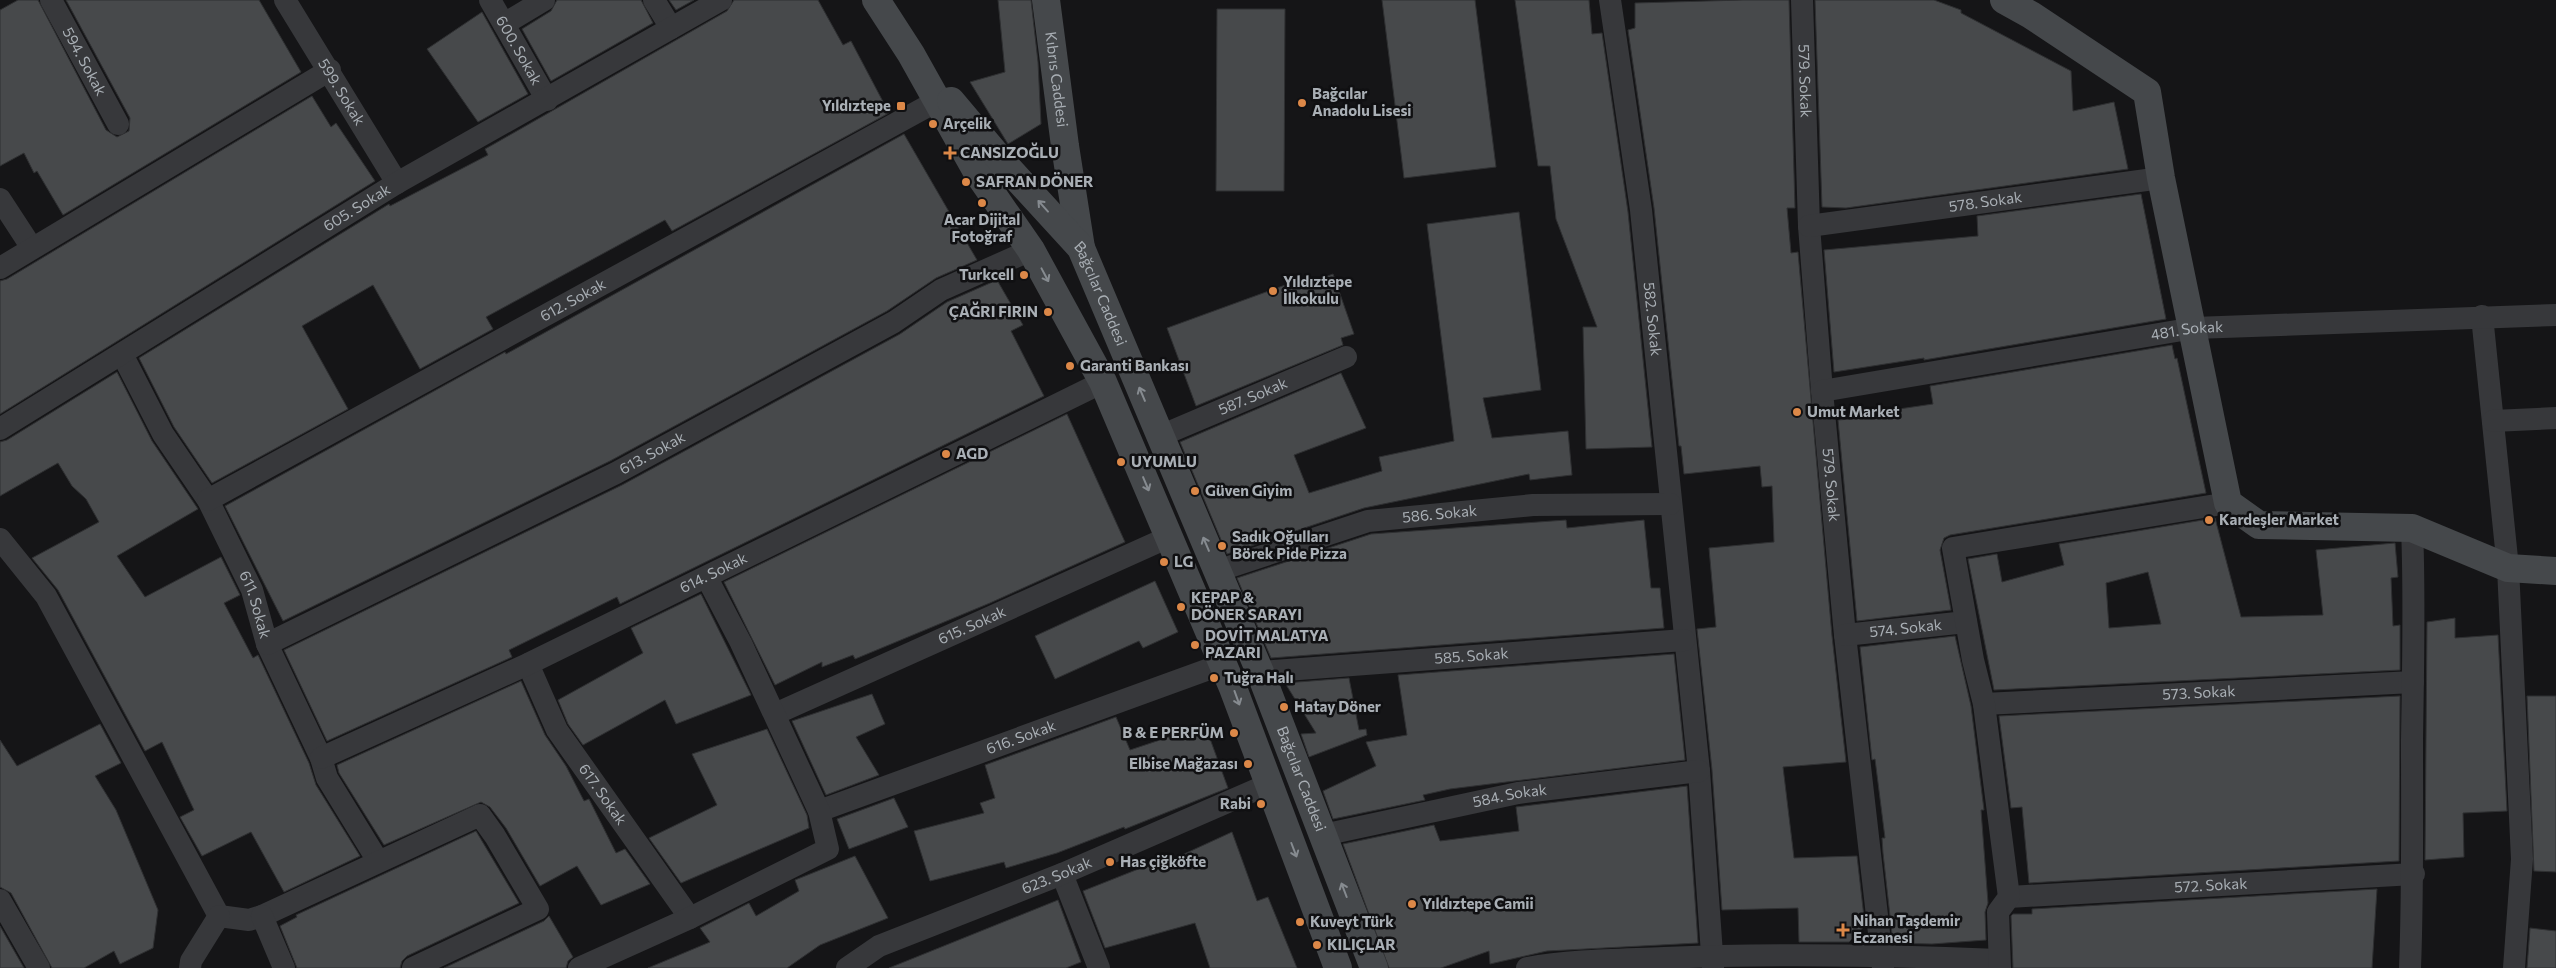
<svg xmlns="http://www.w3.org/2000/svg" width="2556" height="968" font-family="Commissioner,sans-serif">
<rect width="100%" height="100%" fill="#151517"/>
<g fill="#47494b" stroke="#2f3032" fill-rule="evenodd">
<polygon points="18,0 38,0 106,130 117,137 129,131 130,118 66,0 259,0 301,72 63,215 37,171 34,173 24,153 0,166 0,10"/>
<polygon points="557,0 641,0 653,23 551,81 522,29 551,11"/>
<polygon points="669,0 694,0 676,10"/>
<polygon points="734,0 818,0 843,45 851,41 889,113 672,231 665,220 486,317 493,329 420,369 373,285 302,326 348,409 212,483 174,427 139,358 389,204 390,206 488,155 485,149 494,144 727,11"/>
<polygon points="998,0 1031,0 1038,62 1041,124 1008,144 970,82 1005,72"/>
<polygon points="1382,0 1475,0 1496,167 1404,178"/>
<polygon points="1515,0 1589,0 1592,34 1602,33 1628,212 1652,447 1586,449 1583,327 1597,327 1556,219 1550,166 1538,166"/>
<polygon points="1743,0 1789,0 1795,208 1787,208 1791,253 1798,252 1832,636 1846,762 1783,767 1794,858 1857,856 1865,926 1849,942 1799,942 1798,908 1722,910 1712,770 1697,629 1716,627 1709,548 1774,542 1772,486 1762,487 1760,466 1684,474 1681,446 1679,446 1654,208 1628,30 1635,28 1635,3"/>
<polygon points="1815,0 1934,0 1961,10 1961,13 2071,71 2073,111 2114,102 2128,169 1846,208 1822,207"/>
<polygon points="1217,9 1285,9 1284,191 1216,191"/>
<polygon points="482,12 528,94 478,122 427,49"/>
<polygon points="312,96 331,127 336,123 375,181 0,414 0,281 7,279"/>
<polygon points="904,134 977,260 936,278 887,311 610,461 283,621 225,506 505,352 506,354"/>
<polygon points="2141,194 2166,319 1924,360 1924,358 1834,372 1824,250 1978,236 1977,216"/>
<polygon points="1519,212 1541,390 1483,398 1492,438 1568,431 1572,475 1530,480 1529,474 1364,508 1227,554 1180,442 1341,373 1366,428 1294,455 1309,493 1382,471 1379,457 1454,441 1427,224"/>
<polygon points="1333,274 1354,334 1341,338 1343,345 1196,406 1167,328 1310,276 1312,282"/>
<polygon points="997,280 1023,325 1011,331 1044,396 620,604 617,597 509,650 512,657 327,741 284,650 622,485 900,334 947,302"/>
<polygon points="2172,345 2175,359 2177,358 2206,493 1950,535 1944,538 1940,550 1951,610 1857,621 1838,420 1900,415 1899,409 1933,404 1930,386"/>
<polygon points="117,372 152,441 198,509 117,556 145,597 221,557 240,595 224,603 253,658 258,655 309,763 316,785 360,856 284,892 251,832 202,856 180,817 194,810 162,742 145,751 58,590 32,558 99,522 86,499 72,486 58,463 0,496 0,442 7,440"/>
<polygon points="1067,414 1125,542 990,603 855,659 853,655 822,667 822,662 775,685 724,582"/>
<path d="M2215 518 2241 617 2323 615 2316 550 2395 543 2398 577 2391 578 2393 626 2400 625V670L1994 690 1968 559 1997 554 2002 582 2064 565 2059 544ZM2148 572 2161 624 2109 628 2106 583Z"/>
<polygon points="1566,520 1567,528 1644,520 1651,588 1660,588 1664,628 1271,658 1237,578 1371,534"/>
<polygon points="1155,581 1178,632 1143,648 1139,641 1055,679 1035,636"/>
<polygon points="701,594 751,695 676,724 665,700 583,745 568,724 558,700 643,653 631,628"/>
<polygon points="2455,618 2455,638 2498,635 2507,811 2463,813 2464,857 2425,860 2427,622"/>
<polygon points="1955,636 1971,706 1984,810 1981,810 1988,903 1985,912 1986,940 1932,944 1893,943 1883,853 1882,838 1885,838 1875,759 1872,760 1860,647"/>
<polygon points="1674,654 1685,760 1450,789 1423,795 1425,800 1333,819 1323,791 1376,766 1366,742 1407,735 1398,675"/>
<polygon points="1349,678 1359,730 1366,729 1367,735 1309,757 1301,734 1316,733 1285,683"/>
<polygon points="521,681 545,735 566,766 584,801 589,799 616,853 625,849 650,884 601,905 577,866 540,886 506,828 490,807 481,802 384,845 339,773 337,765"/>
<polygon points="872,694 885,724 856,737 879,775 826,795 792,721"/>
<polygon points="2400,696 2399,861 2029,883 2022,807 2011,808 1999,716"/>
<polygon points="2527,696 2556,696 2556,872 2534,871"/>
<polygon points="1116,717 1130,750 1205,725 1228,788 1125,829 1124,827 1057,853 1006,868 1004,862 930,881 914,831 984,813 980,803 995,798 985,765"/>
<polygon points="100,724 121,763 95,776 116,810 158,910 153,948 120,964 114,951 84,968 52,968 11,893 0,887 0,740 17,766"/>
<polygon points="767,729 807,815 809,828 681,883 649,838 717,805 692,754"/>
<polygon points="1687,786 1698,943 1547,951 1490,964 1489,951 1441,968 1389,968 1343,844 1434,825 1440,841 1519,831 1516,807"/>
<polygon points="894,798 908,827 849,849 837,819"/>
<polygon points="476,831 519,903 407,956 402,961 400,968 297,968 280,926 297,917 296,915"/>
<polygon points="1232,832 1257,901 1268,897 1297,968 1210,968 1195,923 1105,948 1083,891 1156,862 1158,866"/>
<polygon points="855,856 888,918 820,945 787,968 648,968 710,942 700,928 749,903 756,916 799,891 795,880"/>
<polygon points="2377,889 2372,968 2013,968 2011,916 2013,914 2032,914 2032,909"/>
<polygon points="1058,900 1081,962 1066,968 889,968"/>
<polygon points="549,916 573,957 568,961 566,968 444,968 544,921"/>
<polygon points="0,926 24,968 0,968"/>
<polygon points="2530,928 2556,931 2556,968 2527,968"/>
</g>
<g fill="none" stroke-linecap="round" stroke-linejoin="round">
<g stroke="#37383b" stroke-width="22">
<path id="s1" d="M51 0 118 124"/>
<path id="s2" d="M285 0 397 183"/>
<path id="s3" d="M490 0 547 100"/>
<polyline points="654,0 671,28"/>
<path id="s4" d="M1610 0 1641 210 1699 771 1713 968"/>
<path id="s5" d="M1802 0 1809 226 1822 391 1845 635 1883 968"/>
<polyline points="504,24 544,0"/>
<polyline points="0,199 32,248"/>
<path id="s6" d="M1809 226 2161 178"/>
<polyline points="0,268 330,70"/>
<polyline points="2482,316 2508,568 2522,859 2514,968"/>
<path id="s7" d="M122 354 163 434 208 500 252 590 267 644 321 758 327 778 378 861"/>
<path id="s8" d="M1822 391 2194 328 2556 315"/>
<polyline points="2493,421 2556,418"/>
<path id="s9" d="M0 429 397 183 721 0"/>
<path id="s10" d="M1160 436 1346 357"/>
<path id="s11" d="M208 500 937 101"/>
<polyline points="0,539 46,596 219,916 249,920 262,916 480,815 495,836 538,909 413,968"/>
<path id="s12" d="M1217 571 1368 521 1533 505 1670 504"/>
<path id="s13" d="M1845 635 1966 622"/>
<path id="s14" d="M267 644 616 473 894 322 941 290 1031 250"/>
<path id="s15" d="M528 664 557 730 690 918"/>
<path id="s16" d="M1260 672 1684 640"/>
<path id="s17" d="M1984 704 2413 682"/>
<path id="s18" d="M775 714 1169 537"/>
<path id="s19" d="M321 758 528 664 1103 382"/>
<path id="s20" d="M819 811 1223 664"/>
<path id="s21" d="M1323 835 1518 793 1699 771"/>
<polyline points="1062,874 1099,968"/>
<path id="s22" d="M2009 897 2414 874"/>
<polyline points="0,900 39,968"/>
<polyline points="262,916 284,968"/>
<polyline points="190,968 191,961 219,916"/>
<polyline points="579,968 690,918 828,849 819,811 741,643 707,578"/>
<path id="s23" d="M847 968 879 946 1062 874 1269 784"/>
<path d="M1527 968C1572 960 1618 960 1664 958 1775 953 1887 955 1999 960"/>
<polyline points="2000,968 1998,912 2009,897 1984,704 1973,660 1953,548 2228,503"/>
<path d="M2410 968C2413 892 2412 816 2412 740 2413 669 2415 599 2412 528"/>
</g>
<g stroke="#45484b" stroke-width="28">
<polyline points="876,0 911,54 977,172 1031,250 1103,382 1233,688 1338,968"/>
<path id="s24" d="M1046 0 1065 146 1081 248"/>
<polyline points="2004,0 2031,15 2147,92 2161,178 2228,503 2259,525 2412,528 2508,568 2556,571"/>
<path id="s25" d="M951 101 1005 165 1081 248 1260 672 1374 968"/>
</g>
</g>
<defs><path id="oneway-shaft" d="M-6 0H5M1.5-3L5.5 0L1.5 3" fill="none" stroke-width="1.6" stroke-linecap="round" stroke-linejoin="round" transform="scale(1.25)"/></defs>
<g stroke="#868b90">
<use href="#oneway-shaft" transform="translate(1043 206) rotate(-132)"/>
<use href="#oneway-shaft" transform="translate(1045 275) rotate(62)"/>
<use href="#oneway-shaft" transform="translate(1142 394) rotate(-113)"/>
<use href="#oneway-shaft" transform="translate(1146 484) rotate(67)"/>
<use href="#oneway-shaft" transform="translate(1206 544) rotate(-113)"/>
<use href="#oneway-shaft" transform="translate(1237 698) rotate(70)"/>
<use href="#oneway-shaft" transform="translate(1294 850) rotate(69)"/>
<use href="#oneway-shaft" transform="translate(1344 890) rotate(-111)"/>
</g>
<g fill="#dc8848" stroke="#101012" stroke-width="2">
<circle cx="1302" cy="103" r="5"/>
<rect x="896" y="101" width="10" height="10" rx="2.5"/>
<circle cx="933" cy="124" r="5"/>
<path d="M947.5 145.5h5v5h5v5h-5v5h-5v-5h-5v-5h5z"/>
<circle cx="966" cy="182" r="5"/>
<circle cx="982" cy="203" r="5"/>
<circle cx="1024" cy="275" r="5"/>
<circle cx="1273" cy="291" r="5"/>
<circle cx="1048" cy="312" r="5"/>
<circle cx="1070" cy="366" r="5"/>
<circle cx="1797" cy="412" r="5"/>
<circle cx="946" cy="454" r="5"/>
<circle cx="1121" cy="462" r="5"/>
<circle cx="1195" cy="491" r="5"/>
<circle cx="2209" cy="520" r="5"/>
<circle cx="1222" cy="546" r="5"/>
<circle cx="1164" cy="562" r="5"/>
<circle cx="1181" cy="607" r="5"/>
<circle cx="1195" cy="645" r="5"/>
<circle cx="1214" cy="678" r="5"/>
<circle cx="1284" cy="707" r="5"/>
<circle cx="1234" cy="733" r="5"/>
<circle cx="1248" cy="764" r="5"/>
<circle cx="1261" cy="804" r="5"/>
<circle cx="1110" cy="862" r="5"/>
<circle cx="1412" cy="904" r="5"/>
<circle cx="1300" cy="922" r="5"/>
<path d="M1840.5 922.5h5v5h5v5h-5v5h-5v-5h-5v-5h5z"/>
<circle cx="1317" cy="945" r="5"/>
</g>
<g text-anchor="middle" stroke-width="5" stroke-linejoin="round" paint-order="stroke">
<g font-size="15" fill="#a9afb5" stroke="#101012">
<text dy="5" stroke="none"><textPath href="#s3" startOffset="58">600. Sokak</textPath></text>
<text dy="5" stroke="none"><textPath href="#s1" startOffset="70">594. Sokak</textPath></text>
<text dy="5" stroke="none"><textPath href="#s24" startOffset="80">Kıbrıs Caddesi</textPath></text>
<text dy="5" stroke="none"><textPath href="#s5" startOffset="81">579. Sokak</textPath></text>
<text dy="5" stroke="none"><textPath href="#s2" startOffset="108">599. Sokak</textPath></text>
<text dy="5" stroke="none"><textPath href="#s6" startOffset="178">578. Sokak</textPath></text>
<text dy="5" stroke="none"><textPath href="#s9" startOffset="420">605. Sokak</textPath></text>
<text dy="5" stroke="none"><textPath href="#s25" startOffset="246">Bağcılar Caddesi</textPath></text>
<text dy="5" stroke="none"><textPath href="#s11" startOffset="416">612. Sokak</textPath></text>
<text dy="5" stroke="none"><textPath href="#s4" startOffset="322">582. Sokak</textPath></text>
<text dy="5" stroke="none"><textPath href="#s8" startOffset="370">481. Sokak</textPath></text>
<text dy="5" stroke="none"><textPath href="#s10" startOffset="101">587. Sokak</textPath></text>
<text dy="5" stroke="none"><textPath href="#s14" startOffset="430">613. Sokak</textPath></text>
<text dy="5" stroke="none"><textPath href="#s5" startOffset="486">579. Sokak</textPath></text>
<text dy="5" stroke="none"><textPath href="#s12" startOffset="231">586. Sokak</textPath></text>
<text dy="5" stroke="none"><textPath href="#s19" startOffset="434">614. Sokak</textPath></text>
<text dy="5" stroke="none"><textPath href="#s7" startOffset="285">611. Sokak</textPath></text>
<text dy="5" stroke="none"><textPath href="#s18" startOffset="216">615. Sokak</textPath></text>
<text dy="5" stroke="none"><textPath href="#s13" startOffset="61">574. Sokak</textPath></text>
<text dy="5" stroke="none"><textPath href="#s16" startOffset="212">585. Sokak</textPath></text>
<text dy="5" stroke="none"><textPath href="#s17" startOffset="215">573. Sokak</textPath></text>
<text dy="5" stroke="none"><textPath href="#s20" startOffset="215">616. Sokak</textPath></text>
<text dy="5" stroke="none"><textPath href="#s25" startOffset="771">Bağcılar Caddesi</textPath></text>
<text dy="5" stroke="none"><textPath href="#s15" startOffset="151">617. Sokak</textPath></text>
<text dy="5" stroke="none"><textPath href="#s21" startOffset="191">584. Sokak</textPath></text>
<text dy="5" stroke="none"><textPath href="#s23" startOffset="230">623. Sokak</textPath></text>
<text dy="5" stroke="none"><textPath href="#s22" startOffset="202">572. Sokak</textPath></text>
</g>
<g font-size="15" font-weight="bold" fill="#a9afb5" stroke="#101012" text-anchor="start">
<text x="1312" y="99">Bağcılar<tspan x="1312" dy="17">Anadolu Lisesi</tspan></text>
<text x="891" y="111" text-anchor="end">Yıldıztepe</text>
<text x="943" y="129">Arçelik</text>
<text x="960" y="158">CANSIZOĞLU</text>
<text x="976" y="187">SAFRAN DÖNER</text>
<text x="982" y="225" text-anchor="middle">Acar Dijital<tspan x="982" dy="17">Fotoğraf</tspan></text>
<text x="1014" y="280" text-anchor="end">Turkcell</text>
<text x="1283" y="287">Yıldıztepe<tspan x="1283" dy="17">İlkokulu</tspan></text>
<text x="1038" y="317" text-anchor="end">ÇAĞRI FIRIN</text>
<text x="1080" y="371">Garanti Bankası</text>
<text x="1807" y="417">Umut Market</text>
<text x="956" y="459">AGD</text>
<text x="1131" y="467">UYUMLU</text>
<text x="1205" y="496">Güven Giyim</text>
<text x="2219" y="525">Kardeşler Market</text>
<text x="1232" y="542">Sadık Oğulları<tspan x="1232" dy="17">Börek Pide Pizza</tspan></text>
<text x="1174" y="567">LG</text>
<text x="1191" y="603">KEPAP &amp;<tspan x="1191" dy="17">DÖNER SARAYI</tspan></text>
<text x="1205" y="641">DOVİT MALATYA<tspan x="1205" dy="17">PAZARI</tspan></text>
<text x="1224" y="683">Tuğra Halı</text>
<text x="1294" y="712">Hatay Döner</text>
<text x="1224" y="738" text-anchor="end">B &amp; E PERFÜM</text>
<text x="1238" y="769" text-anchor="end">Elbise Mağazası</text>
<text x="1251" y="809" text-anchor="end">Rabi</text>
<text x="1120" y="867">Has çiğköfte</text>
<text x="1422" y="909">Yıldıztepe Camii</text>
<text x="1853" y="926">Nihan Taşdemir<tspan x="1853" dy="17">Eczanesi</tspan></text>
<text x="1310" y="927">Kuveyt Türk</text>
<text x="1327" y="950">KILIÇLAR</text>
</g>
</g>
</svg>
